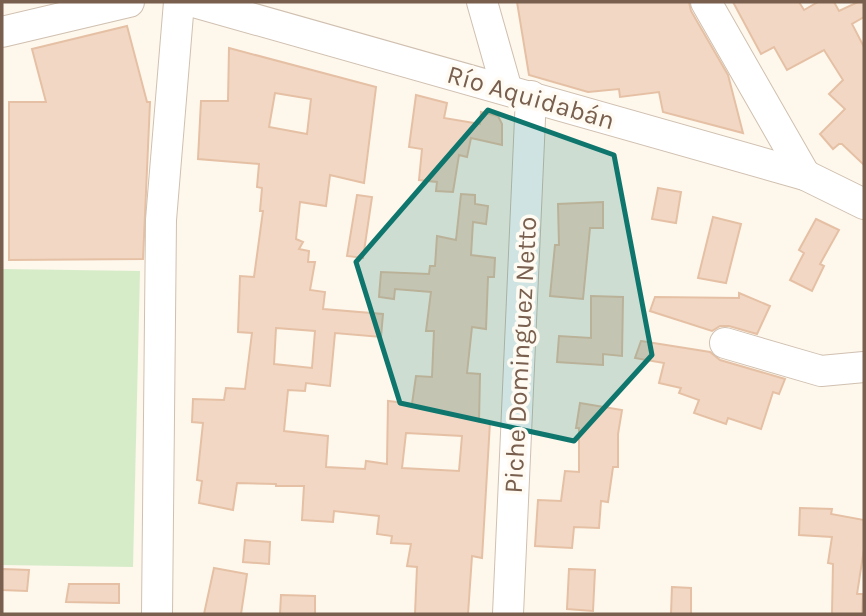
<svg xmlns="http://www.w3.org/2000/svg" width="866" height="616" font-family="Karla,sans-serif">
<rect width="100%" height="100%" fill="#fdf7ec"/>
<polygon fill="#d6ecc9" points="2,269 140,271 133,567 2,565"/>
<g fill="#f2d8c4" stroke="#e5c0a4" stroke-width="2" fill-rule="evenodd">
<polygon points="517,2 689,2 691,11 728,75 743,133 663,112 659,92 620,97 619,89 588,92 529,75"/>
<polygon points="733,2 799,2 804,10 818,2 834,2 839,11 858,2 864,2 864,17 852,24 864,47 864,165 842,144 839,144 833,149 820,134 845,109 829,94 843,80 824,50 787,70 774,47 761,54"/>
<polygon points="127,26 147,102 150,102 143,259 9,260 9,102 46,102 32,49"/>
<path d="M229 48 376 87 364 183 330 175 326 206 300 202 296 239 303 242 299 249 309 251 308 262H315L310 290 325 292 323 309 383 314 381 337 335 333 330 386 306 383 305 391 288 390 284 431 328 436 326 467 365 469 366 461 387 464 388 401 412 404 416 376 432 377 434 331H426L431 292 395 289 394 299 379 297 381 272 429 274 430 266H435L437 236 456 240 461 194 475 195V204L488 206 486 224 473 222 471 255 495 258 494 277H488L486 329 472 327 467 373 480 374 479 422H490L482 558 472 556 468 614H415L417 567 407 566 411 544 391 543 392 536 377 534 379 516 334 511 333 522 302 520 304 486H276V484L237 483 233 510 199 503 202 481 197 480 203 423 192 422 193 399 224 400 226 388 245 389 252 333 238 332 240 276 254 277 263 211H260L262 188 257 187 259 164 198 159 201 101H228ZM275 93 311 99 307 134 269 127ZM276 328 315 331 312 368 274 364ZM406 433 462 436 459 471 402 468Z"/>
<polygon points="416,95 447,103 444,118 480,124 481,112 498,116 502,124 502,145 471,138 467,157 459,155 453,192 436,191 437,182 419,180 422,149 409,147"/>
<polygon points="658,188 681,192 676,223 652,219"/>
<polygon points="357,195 372,197 363,258 347,256"/>
<polygon points="603,202 603,228 590,228 583,299 550,296 555,245 559,245 558,204"/>
<polygon points="713,217 741,224 726,283 698,278"/>
<polygon points="816,219 839,230 820,264 824,266 812,291 790,280 804,253 799,250"/>
<polygon points="739,293 770,306 757,334 729,326 720,326 712,331 650,311 655,297 739,298"/>
<polygon points="591,296 623,297 622,356 603,354 603,365 557,362 559,336 591,338"/>
<polygon points="641,341 710,352 720,360 785,379 779,394 773,392 761,429 728,418 726,424 694,413 699,400 679,393 681,388 659,383 664,363 635,358"/>
<polygon points="580,403 622,410 618,434 618,467 613,467 608,502 601,501 599,528 574,527 572,548 535,546 538,500 561,501 565,471 579,472 579,428 576,428"/>
<polygon points="800,508 832,509 831,514 864,520 864,549 857,594 863,594 862,614 832,614 833,564 828,563 832,537 799,535"/>
<polygon points="245,540 270,542 269,564 243,562"/>
<polygon points="214,568 247,574 241,614 204,614"/>
<polygon points="2,569 29,570 27,591 2,590"/>
<polygon points="569,569 595,570 593,611 567,609"/>
<polygon points="69,584 119,584 119,603 66,602"/>
<polygon points="672,587 691,588 691,614 671,614"/>
<polygon points="281,595 315,596 315,614 280,614"/>
</g>
<g fill="none" stroke-linecap="round" stroke-linejoin="round">
<defs>
<g id="minor">
<polyline points="194,2 805,175 864,204"/>
<polyline points="482,2 507,90"/>
<polyline points="706,2 805,175"/>
<polyline points="2,32 129,2"/>
<polyline points="725,343 821,371 864,367"/>
<polyline points="157,614 161,220 179,2"/>
<polyline points="508,614 531,96"/>
</g>
</defs>
<use href="#minor" stroke="#d0c0b0" stroke-width="32"/>
<use href="#minor" stroke="#fff" stroke-width="30"/>
</g>
<path fill="#0f766e" fill-opacity="0.2" stroke="#0f766e" stroke-width="5" stroke-linejoin="round" d="M488 110 614 155 652 355 574 441 400 403 356 262Z"/>
<g text-anchor="middle" stroke-width="7" stroke-linejoin="round" paint-order="stroke">
<g font-size="26" fill="#795f4e" stroke="#fffbf3">
<text transform="translate(531 97) rotate(16)" y="9">Río Aquidabán</text>
<text transform="translate(520 355) rotate(-87)" y="9">Piche Dominguez Netto</text>
</g>
</g>
<rect width="866" height="616" fill="none" stroke="#795f4e" stroke-width="7"/>
</svg>
